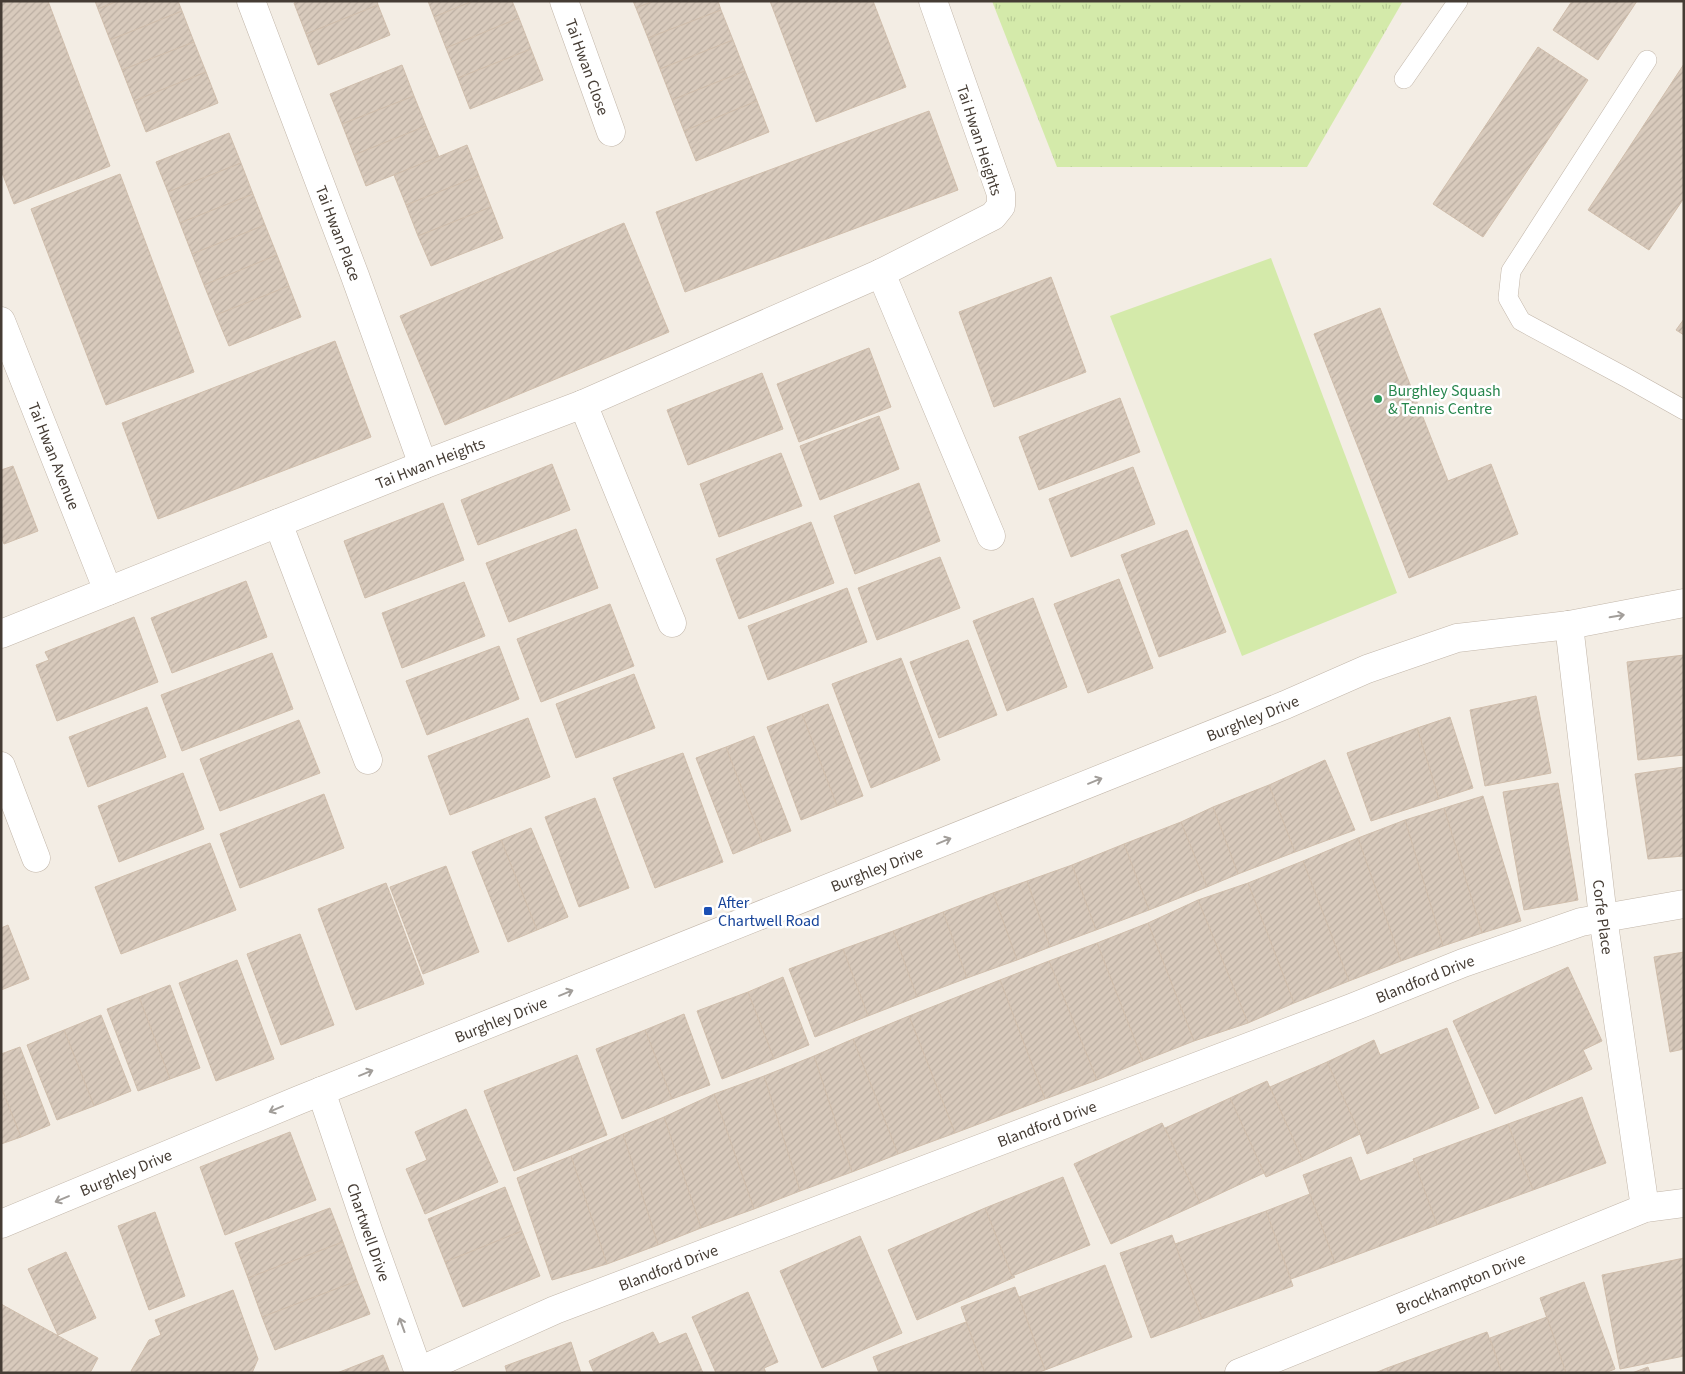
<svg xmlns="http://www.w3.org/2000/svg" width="1685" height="1374" font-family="'Source Sans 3',sans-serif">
<defs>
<pattern id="grass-tufts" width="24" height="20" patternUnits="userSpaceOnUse" patternTransform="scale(1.25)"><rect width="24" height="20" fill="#d4eaaa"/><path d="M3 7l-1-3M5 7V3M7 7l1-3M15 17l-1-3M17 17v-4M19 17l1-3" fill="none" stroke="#b7ca93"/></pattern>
<pattern id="building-hatch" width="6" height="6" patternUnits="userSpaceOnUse" patternTransform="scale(1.25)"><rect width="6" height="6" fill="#d8cabc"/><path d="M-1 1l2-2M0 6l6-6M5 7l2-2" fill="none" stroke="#bbaea2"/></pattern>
</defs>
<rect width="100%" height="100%" fill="#f3ede4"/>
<polygon fill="url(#grass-tufts)" points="992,1 1403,1 1307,167 1057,167"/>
<polygon fill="#d4eaaa" points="1271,258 1397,593 1242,656 1110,316"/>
<g fill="url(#building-hatch)" stroke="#d0beac">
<polygon points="1,1 48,1 110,166 14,204 1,170"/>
<polygon points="95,1 118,1 98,9"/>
<polygon points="118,1 178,1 182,11 110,40 98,9"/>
<polygon points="299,1 377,1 378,5 306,34 294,3"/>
<polygon points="428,1 473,1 434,17"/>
<polygon points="473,1 512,1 519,18 446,48 434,17"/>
<polygon points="633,1 654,1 636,8"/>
<polygon points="654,1 718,1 721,10 648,38 636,8"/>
<polygon points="770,1 873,1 906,87 816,122"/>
<polygon points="1572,1 1637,1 1598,60 1553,30"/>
<polygon points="378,5 390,35 318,65 306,34"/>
<polygon points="721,10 733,40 660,69 648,38"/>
<polygon points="182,11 194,42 122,70 110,40"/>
<polygon points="519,18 531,49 458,78 446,48"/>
<polygon points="733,40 745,71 672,100 660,69"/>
<polygon points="194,42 206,72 134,101 122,70"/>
<polygon points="1538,47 1588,80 1483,237 1433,204"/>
<polygon points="531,49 543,80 470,109 458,78"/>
<polygon points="1684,64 1684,198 1649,250 1588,210"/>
<polygon points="402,65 414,96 342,124 330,94"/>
<polygon points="745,71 757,101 684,131 672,100"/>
<polygon points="206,72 218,103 146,132 134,101"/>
<polygon points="414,96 426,126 354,155 342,124"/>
<polygon points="757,101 769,132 696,161 684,131"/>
<polygon points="929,111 958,190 685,292 656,212"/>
<polygon points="426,126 439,157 366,186 354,155"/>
<polygon points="229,133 241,163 168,192 156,162"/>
<polygon points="467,145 479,176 406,205 394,175"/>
<polygon points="241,163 253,194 180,223 168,192"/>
<polygon points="120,174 194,372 106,405 31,209"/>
<polygon points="479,176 491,207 418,236 406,205"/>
<polygon points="253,194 265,225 192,254 180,223"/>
<polygon points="491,207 503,238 431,266 418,236"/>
<polygon points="624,223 669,332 445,425 400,316"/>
<polygon points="265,225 277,255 204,285 192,254"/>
<polygon points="277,255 289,286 216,315 204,285"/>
<polygon points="1051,277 1086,372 994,407 959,312"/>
<polygon points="289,286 301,317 229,346 216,315"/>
<polygon points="1380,308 1448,481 1491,464 1518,534 1409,578 1314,334"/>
<polygon points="1684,319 1684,335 1676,330"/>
<polygon points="335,341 371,437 158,519 122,423"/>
<polygon points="869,348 891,407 799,442 777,384"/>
<polygon points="762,373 783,429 688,465 667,410"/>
<polygon points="1120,398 1140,452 1039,490 1019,437"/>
<polygon points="879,416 899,469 820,500 800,446"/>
<polygon points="781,453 802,506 719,537 700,484"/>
<polygon points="552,464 570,510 478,545 461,500"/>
<polygon points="13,466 38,531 4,544 1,536 1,470"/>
<polygon points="1133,467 1155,524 1071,557 1049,499"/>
<polygon points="919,483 940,541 855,574 834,516"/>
<polygon points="443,503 464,560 365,598 344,541"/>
<polygon points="811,522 834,583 739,619 716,559"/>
<polygon points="576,529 598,588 509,622 486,563"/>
<polygon points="1187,530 1226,632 1159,657 1121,555"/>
<polygon points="940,557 960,608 877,640 858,588"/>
<polygon points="1119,579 1153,668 1088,693 1054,604"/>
<polygon points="246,581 267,637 172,673 151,618"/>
<polygon points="464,582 485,636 402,668 382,613"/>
<polygon points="847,588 867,642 768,680 748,626"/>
<polygon points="1033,598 1067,687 1007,711 973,621"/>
<polygon points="610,604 634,666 541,702 517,639"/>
<polygon points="134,617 158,682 57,721 36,665 49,660 45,652"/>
<polygon points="968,640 997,715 939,738 910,662"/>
<polygon points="499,646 519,699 427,735 406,681"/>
<polygon points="272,653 293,709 182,751 161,695"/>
<polygon points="1684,655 1684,755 1638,760 1627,662"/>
<polygon points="901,658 940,760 871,788 832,684"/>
<polygon points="634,674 655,728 576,758 556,704"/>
<polygon points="1536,696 1551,773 1485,786 1470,710"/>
<polygon points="828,704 863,796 837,806 802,714"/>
<polygon points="147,707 166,757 88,787 69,737"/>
<polygon points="802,714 837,806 801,820 767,727"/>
<polygon points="1450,717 1473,788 1439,799 1417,728"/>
<polygon points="528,718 550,777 450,815 428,756"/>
<polygon points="299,720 320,773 220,811 200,759"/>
<polygon points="1417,728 1439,799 1371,821 1347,753"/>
<polygon points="754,736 791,831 762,842 726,747"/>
<polygon points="726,747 762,842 733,854 696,758"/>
<polygon points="683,753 723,862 655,888 613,778"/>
<polygon points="1325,760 1355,830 1295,852 1269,785"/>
<polygon points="1684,767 1684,856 1648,859 1635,774"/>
<polygon points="183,773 204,829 119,862 98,806"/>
<polygon points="1558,783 1578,900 1524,910 1503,792"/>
<polygon points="1269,785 1295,852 1238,874 1213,807"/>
<polygon points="324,794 344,848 240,888 220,834"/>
<polygon points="1483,796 1521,921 1482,933 1444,808"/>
<polygon points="595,798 629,888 579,907 545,817"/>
<polygon points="1213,807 1238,874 1207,887 1181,822"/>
<polygon points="1444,808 1482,933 1443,946 1405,820"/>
<polygon points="1405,820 1443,946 1401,961 1358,838"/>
<polygon points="1181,822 1207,887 1149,910 1124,844"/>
<polygon points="531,828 568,917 537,930 501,840"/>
<polygon points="1358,838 1401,961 1349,981 1303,861"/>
<polygon points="501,840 537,930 508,942 472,852"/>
<polygon points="210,843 236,910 121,954 95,887"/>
<polygon points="1124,844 1149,910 1096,930 1072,865"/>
<polygon points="1303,861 1349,981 1294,1003 1248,883"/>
<polygon points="1072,865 1096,930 1050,947 1027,881"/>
<polygon points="446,866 479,952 423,974 390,887"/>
<polygon points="1027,881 1050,947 1017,960 993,893"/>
<polygon points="386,883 424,984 356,1010 318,909"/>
<polygon points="1248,883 1294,1003 1248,1023 1198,900"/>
<polygon points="993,893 1017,960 967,978 943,912"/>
<polygon points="1198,900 1248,1023 1194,1041 1148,923"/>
<polygon points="943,912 967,978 917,997 893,931"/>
<polygon points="1148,923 1194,1041 1143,1061 1097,943"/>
<polygon points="8,925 29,979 1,990 1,928"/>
<polygon points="893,931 917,997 868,1016 843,949"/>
<polygon points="300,934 334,1025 281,1045 247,954"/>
<polygon points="1097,943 1143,1061 1097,1080 1049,961"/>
<polygon points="843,949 868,1016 815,1037 789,969"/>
<polygon points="1684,952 1684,1049 1670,1052 1654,957"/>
<polygon points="237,960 274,1059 216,1081 179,983"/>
<polygon points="1049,961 1097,1080 1045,1099 1000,980"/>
<polygon points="1568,967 1602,1041 1583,1050 1592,1069 1495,1114 1453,1021"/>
<polygon points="783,977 809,1045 774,1059 748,992"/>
<polygon points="1000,980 1045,1099 955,1133 909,1016"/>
<polygon points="170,985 200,1068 170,1079 139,997"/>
<polygon points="748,992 774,1059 722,1079 697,1011"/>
<polygon points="139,997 170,1079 138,1091 107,1009"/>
<polygon points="684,1014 710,1085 672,1099 645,1030"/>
<polygon points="101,1015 131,1091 94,1106 64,1030"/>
<polygon points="909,1016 955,1133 898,1154 853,1039"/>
<polygon points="1447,1028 1479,1108 1367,1154 1360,1134 1327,1062 1374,1040 1380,1055"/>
<polygon points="64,1030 94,1106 57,1120 27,1045"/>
<polygon points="645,1030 672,1099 622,1119 596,1049"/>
<polygon points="853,1039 898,1154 852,1172 814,1056"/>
<polygon points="20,1047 50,1125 21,1137 1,1087 1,1054"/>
<polygon points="577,1055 607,1135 514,1171 484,1091"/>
<polygon points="814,1056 852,1172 800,1191 764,1076"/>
<polygon points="1327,1062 1360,1134 1303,1161 1270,1087"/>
<polygon points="764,1076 800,1191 754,1209 714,1094"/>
<polygon points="1267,1081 1303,1161 1266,1177 1230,1098"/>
<polygon points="1,1087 21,1137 1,1144"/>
<polygon points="714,1094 754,1209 701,1228 664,1117"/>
<polygon points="1582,1097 1606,1163 1533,1190 1508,1124"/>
<polygon points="1230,1098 1264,1173 1200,1203 1165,1128"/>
<polygon points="466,1109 498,1182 425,1214 406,1169 427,1160 415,1132"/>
<polygon points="664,1117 701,1228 658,1245 623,1134"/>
<polygon points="1162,1123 1200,1203 1111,1244 1074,1164"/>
<polygon points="1508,1124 1533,1190 1437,1225 1413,1159"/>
<polygon points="290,1132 316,1200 225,1235 200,1167"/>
<polygon points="623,1134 658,1245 607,1264 571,1156"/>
<polygon points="571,1156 607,1264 552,1280 517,1178"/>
<polygon points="1351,1157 1360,1181 1414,1161 1437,1225 1335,1263 1303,1175"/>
<polygon points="1063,1177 1090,1245 1012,1276 985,1208"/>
<polygon points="505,1187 522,1231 445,1262 428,1219"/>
<polygon points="1310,1194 1335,1263 1291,1279 1266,1211"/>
<polygon points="330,1208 343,1242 248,1278 235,1243"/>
<polygon points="985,1208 1012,1276 1015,1277 917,1320 888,1250"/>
<polygon points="1266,1211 1293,1286 1202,1319 1175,1244"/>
<polygon points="155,1212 185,1296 149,1310 118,1226"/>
<polygon points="522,1231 540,1276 463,1307 445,1262"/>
<polygon points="1172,1235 1202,1319 1151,1338 1120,1253"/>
<polygon points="860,1236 902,1333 822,1368 780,1271"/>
<polygon points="343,1242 357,1281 262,1317 248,1278"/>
<polygon points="66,1252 96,1318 58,1335 28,1269"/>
<polygon points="1684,1258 1684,1356 1620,1369 1602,1275"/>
<polygon points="1105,1265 1132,1337 1045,1370 1019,1297"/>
<polygon points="357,1281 370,1314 275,1350 262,1317"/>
<polygon points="1584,1282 1615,1369 1605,1373 1566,1373 1540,1298"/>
<polygon points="1015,1287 1045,1370 1037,1373 985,1373 961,1307"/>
<polygon points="233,1290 258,1359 252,1373 132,1373 131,1371 149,1340 161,1335 155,1320"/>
<polygon points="748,1292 778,1362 764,1368 766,1373 716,1373 692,1317"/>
<polygon points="1,1304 98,1358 90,1373 1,1373"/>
<polygon points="1547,1317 1566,1373 1502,1373 1490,1338"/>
<polygon points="966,1322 985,1373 879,1373 873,1357"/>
<polygon points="653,1332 659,1344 686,1333 703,1373 594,1373 589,1361"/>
<polygon points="1487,1332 1502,1373 1388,1373 1387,1368"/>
<polygon points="571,1342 581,1373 507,1373 505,1366"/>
<polygon points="383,1355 390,1373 337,1373"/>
<polygon points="1648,1367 1650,1373 1632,1373"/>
<polygon points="1387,1368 1388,1373 1375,1373"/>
</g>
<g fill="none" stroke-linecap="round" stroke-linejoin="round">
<defs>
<g id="lane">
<polyline points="1647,60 1511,271 1508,298 1521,321 1627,378 1684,410"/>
<polyline points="1404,79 1458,1"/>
</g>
<g id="street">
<path id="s1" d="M251 1 355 276 423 465"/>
<path id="s2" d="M564 1 611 132"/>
<polyline points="881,273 991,536"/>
<path id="s3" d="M1 321 108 591"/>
<polyline points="583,404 672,623"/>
<polyline points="278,523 368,760"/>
<path id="s4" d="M1569 625 1603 917 1645 1208"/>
<path id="s5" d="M1 634 423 465 583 404 881 273 993 216 1001 206V194L933 1"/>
<polyline points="1,766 36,858"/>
<path id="s6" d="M321 1091 369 1233 419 1373"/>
<path id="s7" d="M1 1224 299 1100 1285 705 1367 669 1457 638 1569 625 1684 603"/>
<path id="s8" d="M419 1371 555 1310 1351 1008 1463 963 1581 922 1684 904"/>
<path id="s9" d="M1239 1373 1645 1208 1684 1203"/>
</g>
</defs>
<use href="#lane" stroke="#c2b6a9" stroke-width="20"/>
<use href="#street" stroke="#c2b6a9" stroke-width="29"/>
<use href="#lane" stroke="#fff" stroke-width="19"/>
<use href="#street" stroke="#fff" stroke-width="28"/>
</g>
<defs><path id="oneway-shaft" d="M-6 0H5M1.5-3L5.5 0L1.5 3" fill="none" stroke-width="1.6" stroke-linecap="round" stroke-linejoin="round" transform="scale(1.25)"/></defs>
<g stroke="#a29e9a">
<use href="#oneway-shaft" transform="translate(1617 616) rotate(-10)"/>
<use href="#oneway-shaft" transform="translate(1095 781) rotate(-22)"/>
<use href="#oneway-shaft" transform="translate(944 841) rotate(-22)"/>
<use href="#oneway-shaft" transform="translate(566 993) rotate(-22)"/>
<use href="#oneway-shaft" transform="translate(366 1073) rotate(-22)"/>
<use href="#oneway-shaft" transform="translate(276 1109) rotate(157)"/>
<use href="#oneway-shaft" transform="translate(62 1199) rotate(157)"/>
<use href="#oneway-shaft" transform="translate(402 1325) rotate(-110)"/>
</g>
<circle fill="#2e9e5b" stroke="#fff" stroke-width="2" cx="1378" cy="399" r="5"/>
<rect fill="#1a4fb4" stroke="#fff" stroke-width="2" x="703" y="906" width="10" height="10" rx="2.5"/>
<g text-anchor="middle" stroke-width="5" stroke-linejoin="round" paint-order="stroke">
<g font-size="16" fill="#453c34" stroke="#fff">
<text dy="6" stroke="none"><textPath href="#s2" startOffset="70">Tai Hwan Close</textPath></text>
<text transform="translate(980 140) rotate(72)" y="6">Tai Hwan Heights</text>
<text dy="6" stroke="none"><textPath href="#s1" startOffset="248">Tai Hwan Place</textPath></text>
<text dy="6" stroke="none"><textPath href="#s3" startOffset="145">Tai Hwan Avenue</textPath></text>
<text dy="6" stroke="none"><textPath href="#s5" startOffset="462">Tai Hwan Heights</textPath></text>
<text dy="6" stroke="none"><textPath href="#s7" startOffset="1350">Burghley Drive</textPath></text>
<text dy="6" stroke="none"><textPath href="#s7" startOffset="945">Burghley Drive</textPath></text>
<text dy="6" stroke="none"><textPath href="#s4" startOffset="294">Corfe Place</textPath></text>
<text dy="6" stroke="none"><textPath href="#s8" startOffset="1080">Blandford Drive</textPath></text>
<text dy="6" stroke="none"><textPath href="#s7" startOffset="540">Burghley Drive</textPath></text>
<text dy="6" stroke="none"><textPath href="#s8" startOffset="675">Blandford Drive</textPath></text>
<text dy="6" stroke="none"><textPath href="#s7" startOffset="135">Burghley Drive</textPath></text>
<text dy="6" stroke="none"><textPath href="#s6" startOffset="149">Chartwell Drive</textPath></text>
<text dy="6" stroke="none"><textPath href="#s8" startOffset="270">Blandford Drive</textPath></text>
<text dy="6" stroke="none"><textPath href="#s9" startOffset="239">Brockhampton Drive</textPath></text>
</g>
<g font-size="16" fill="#27864d" stroke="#fff" text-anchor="start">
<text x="1388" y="396">Burghley Squash<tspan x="1388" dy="18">&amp; Tennis Centre</tspan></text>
</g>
<g font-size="16" fill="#164399" stroke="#fff" text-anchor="start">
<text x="718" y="908">After<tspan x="718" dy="18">Chartwell Road</tspan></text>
</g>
</g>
<rect width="1685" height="1374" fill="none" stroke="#453c34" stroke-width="5"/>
</svg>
